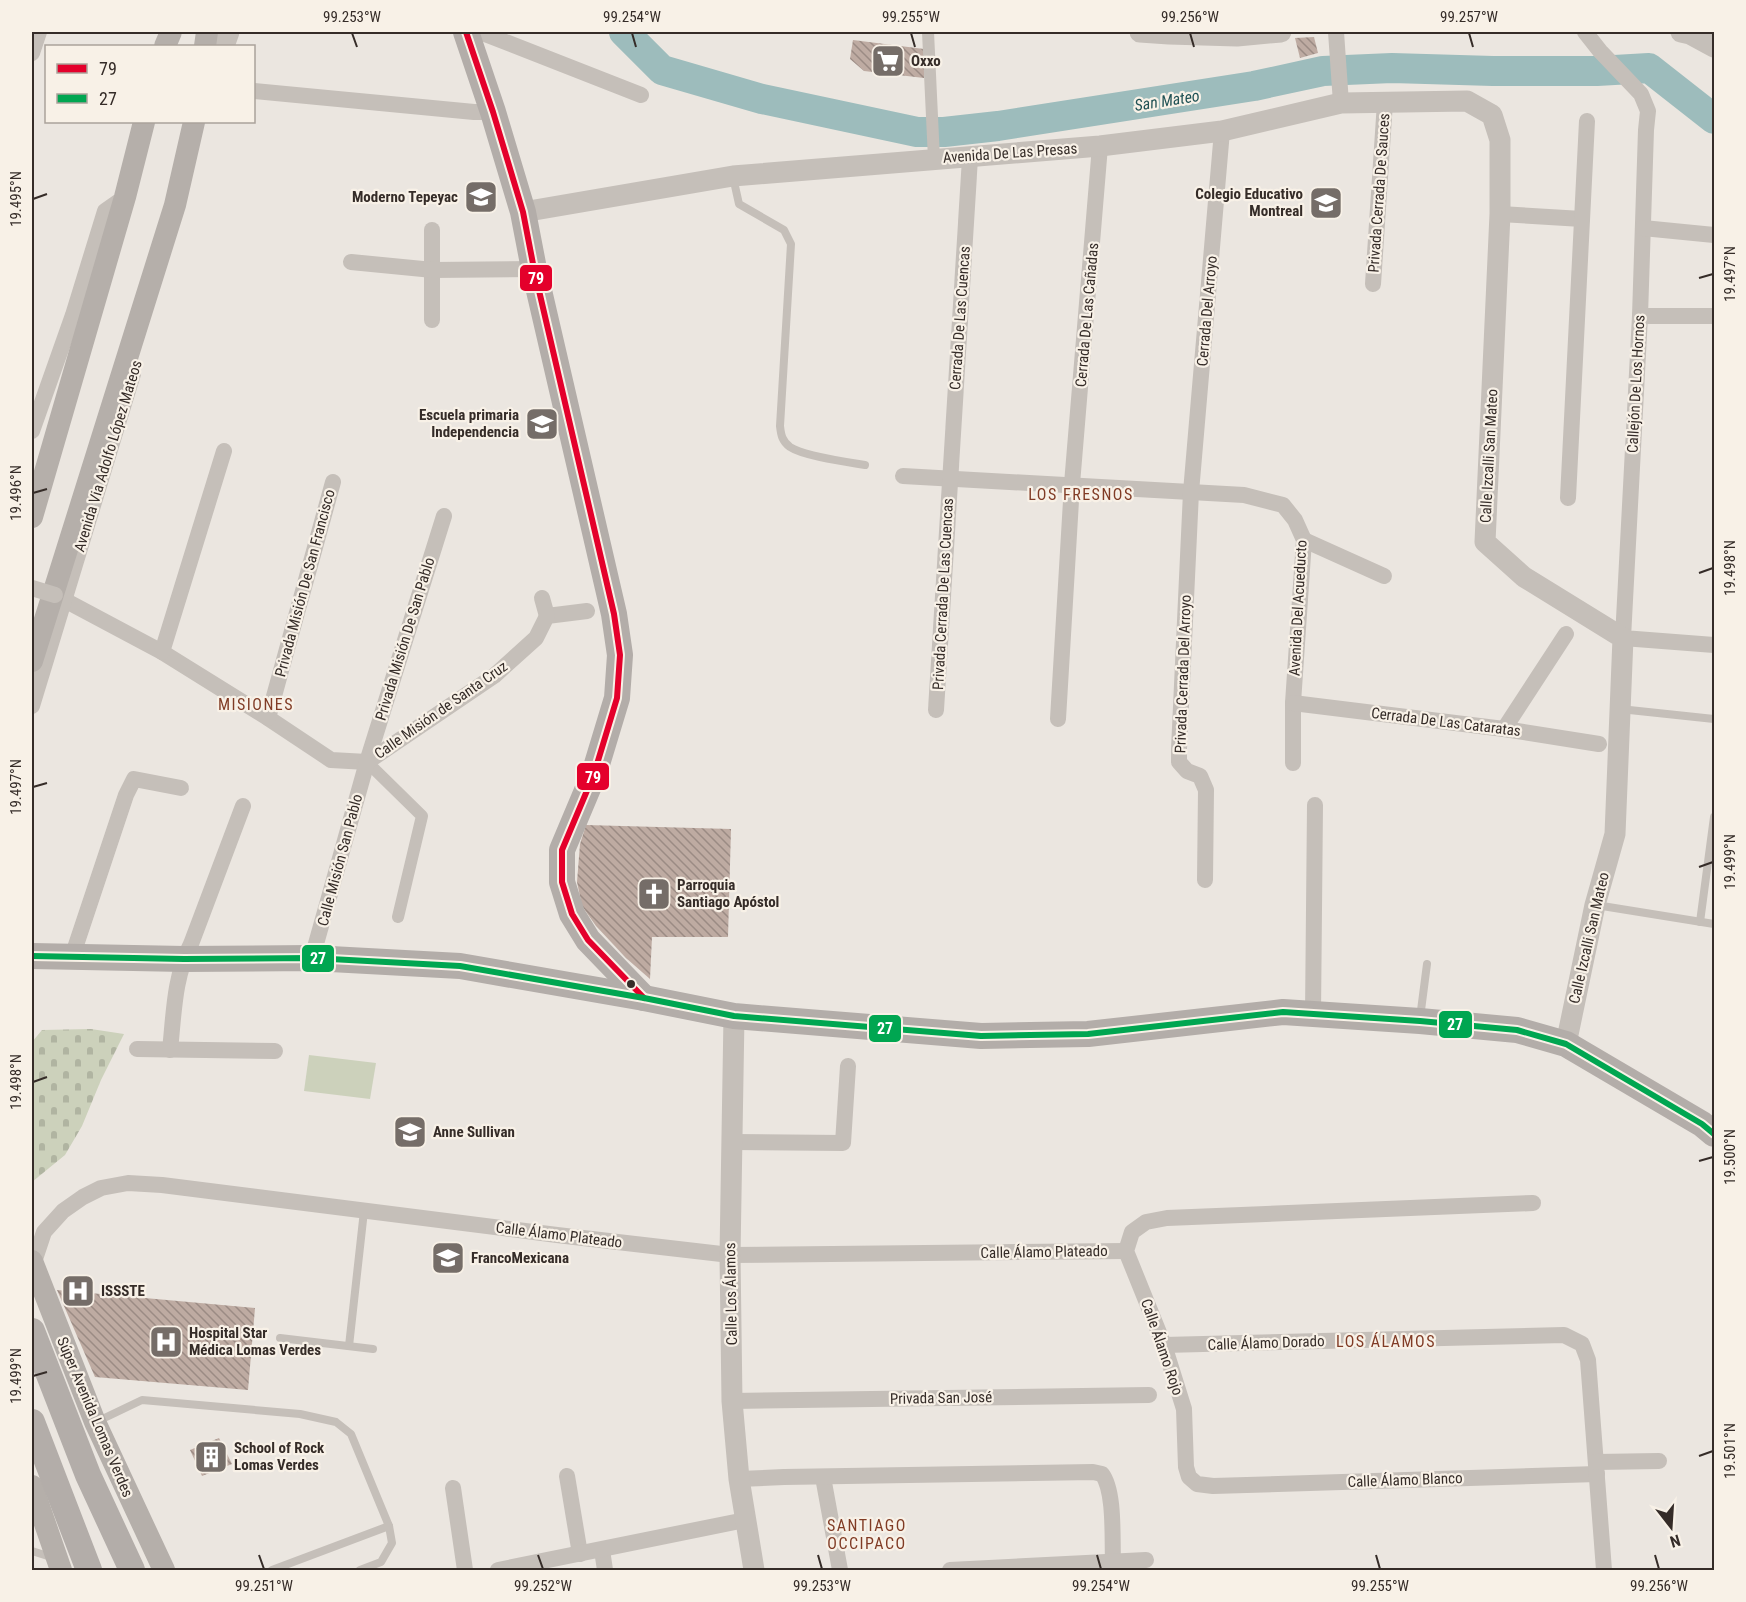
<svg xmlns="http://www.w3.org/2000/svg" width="1746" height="1602" font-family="'Roboto Condensed',sans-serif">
<defs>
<pattern id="cemetery-stones" width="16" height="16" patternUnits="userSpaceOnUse" patternTransform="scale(1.5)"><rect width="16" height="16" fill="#ccd1bb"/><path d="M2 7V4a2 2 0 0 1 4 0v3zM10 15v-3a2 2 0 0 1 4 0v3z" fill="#b0b4a1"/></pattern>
<pattern id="building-back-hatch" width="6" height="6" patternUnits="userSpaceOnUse" patternTransform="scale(1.5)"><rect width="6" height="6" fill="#beaba2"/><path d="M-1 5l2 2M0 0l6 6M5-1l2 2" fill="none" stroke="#9b8b84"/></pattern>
</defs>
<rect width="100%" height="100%" fill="#ebe6e0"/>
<polygon fill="url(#cemetery-stones)" points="91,1029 124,1034 101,1080 82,1126 65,1155 32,1182 32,1042 42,1030"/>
<polygon fill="#ccd1bb" points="309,1055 376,1063 370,1099 304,1091"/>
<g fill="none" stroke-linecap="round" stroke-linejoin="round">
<polyline stroke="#9dbcbc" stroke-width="30" points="624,32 662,70 762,99 917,132 944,132 998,126 1254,86 1323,71 1392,68 1493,71 1597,71 1649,68 1714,119"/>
</g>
<g fill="url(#building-back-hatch)">
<polygon points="1314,37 1318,53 1300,58 1295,38"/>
<polygon points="853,40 924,49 924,78 864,71 850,59"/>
<polygon points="586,825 731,829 728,937 652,937 650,979 626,958 596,926 582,906 577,882 580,844"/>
<polygon points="57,1290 255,1308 248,1390 95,1377"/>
<polygon points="219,1438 232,1464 202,1476 190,1450"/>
</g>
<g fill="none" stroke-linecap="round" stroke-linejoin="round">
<g stroke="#c5bfb9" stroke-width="8">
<path d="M733 177 739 204 784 230 791 244 780 426C781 435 782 441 790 447 803 456 847 462 865 465"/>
<polyline points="1620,709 1714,719"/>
<polyline points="1596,905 1714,924"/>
<polyline points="1700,922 1714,817"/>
<polyline points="1420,1018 1427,964"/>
<polyline points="280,1338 373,1349"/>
<polyline points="349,1346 364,1211"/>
<polyline points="96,1422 142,1400 300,1414 336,1422 351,1434 389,1526 392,1543 381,1562 360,1570"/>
<polyline points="32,1551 54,1558"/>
<polyline points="272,1570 389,1526"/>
</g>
<g stroke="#c5bfb9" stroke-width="12">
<polyline points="928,32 934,159"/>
<polyline points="367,762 422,816 398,917"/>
</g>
<g stroke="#c5bfb9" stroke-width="16">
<polyline points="480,32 641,95"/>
<polyline points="1336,32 1341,103"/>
<polyline points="1585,32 1600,51 1641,94 1648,111 1646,130 1640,316 1623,638 1714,645"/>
<polyline points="32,53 39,32"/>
<polyline points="254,91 474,112 493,112"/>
<polyline points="1500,214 1582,219"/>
<polyline points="1643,228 1714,235"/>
<polyline points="432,230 432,320"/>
<polyline points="351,262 433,270 534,269"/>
<polyline points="1373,284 1385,102"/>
<polyline points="1640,316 1714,316"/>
<polyline points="32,431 73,315 105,211 125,197"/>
<polyline points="903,476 1244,495 1283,505 1295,520 1304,540 1293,703 1293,763"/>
<polyline points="1568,498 1587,121"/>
<polyline points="1304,540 1384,576"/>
<polyline points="55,595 162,652 268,718 331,760 367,762 494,676 536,638 547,616 587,611"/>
<polyline points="542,598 547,616"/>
<polyline points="162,652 224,451"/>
<polyline points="1293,703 1504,729 1599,744"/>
<polyline points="32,706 133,374"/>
<polyline points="936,710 970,158"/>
<polyline points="268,718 333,482"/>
<polyline points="1058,719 1072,484 1100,146"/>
<polyline points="1504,729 1566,634"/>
<polyline points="1205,880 1206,790 1200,776 1187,771 1179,762 1179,749 1191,492 1222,131"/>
<polyline points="72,957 126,795 134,779 181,788"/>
<polyline points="312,958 367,762 444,516"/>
<polyline points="1313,1014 1315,805"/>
<polyline points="137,1049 275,1051"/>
<path d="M170 1050C174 1013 174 977 191 944L243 806"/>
<polyline points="732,1142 843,1143 848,1066"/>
<polyline points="1533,1203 1167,1218 1146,1222 1132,1232 1126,1251 1164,1345 1184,1409 1186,1467 1189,1477 1197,1484 1213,1486 1597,1474"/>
<polyline points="33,1265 44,1232 63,1211 83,1197 101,1188 128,1183 162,1185 557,1235 730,1255 1126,1251"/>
<polyline points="1164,1345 1564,1335 1582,1344 1588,1360 1604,1570"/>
<polyline points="732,1401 1149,1395"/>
<polyline points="1596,1462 1659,1461"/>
<polyline points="567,1476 580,1554"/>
<polyline points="823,1477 840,1570"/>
<path d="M739 1479 784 1477 1093 1472 1102 1474C1115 1491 1112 1539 1113 1561"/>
<polyline points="453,1488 465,1570"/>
<polyline points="602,1550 605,1570"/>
<polyline points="498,1570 745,1520"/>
<polyline points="950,1570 1146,1560"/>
</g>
<g stroke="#c5bfb9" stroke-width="21">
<polyline points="1140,32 1169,34 1237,36 1281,32"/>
<polyline points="1681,32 1690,34 1714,47"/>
<polyline points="224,46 229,32"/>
<polyline points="523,212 733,176 1100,146 1222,131 1341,103 1467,101 1492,115 1500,140 1500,214 1485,542 1524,577 1623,638 1615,834 1595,905 1566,1044"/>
<polyline points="734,1016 730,1255 732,1401 739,1479 754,1570"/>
</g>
<g stroke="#b5afaa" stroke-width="22">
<polyline points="165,46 171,32"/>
<polyline points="205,46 207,32"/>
<polyline points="32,517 125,197 144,122"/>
<polyline points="32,661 175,205 194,122"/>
<polyline points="32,1261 95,1422 164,1570"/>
<polyline points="32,1486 61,1570"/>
</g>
<g stroke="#b3ada9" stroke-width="26">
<polyline points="466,32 493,112 523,212 534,269 614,614 620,655 617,698 594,774 562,850 562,882 572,914 588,940 644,998"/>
<polyline points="32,956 184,959 312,958 460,966 644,998 734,1016 981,1036 1088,1034 1283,1012 1420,1021 1517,1030 1566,1044 1702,1124 1714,1134"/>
<polyline points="32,1331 88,1475 132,1570"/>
<polyline points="32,1422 89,1570"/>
</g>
<polyline stroke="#c5bfb9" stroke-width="16" points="32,588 55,595"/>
<defs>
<polyline id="bus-1" points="466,32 493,112 523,212 534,269 614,614 620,655 617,698 594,774 562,850 562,882 572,914 588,940 644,998"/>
<polyline id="bus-2" points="32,956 184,959 312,958 460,966 644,998 734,1016 981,1036 1088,1034 1283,1012 1420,1021 1517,1030 1566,1044 1702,1124 1714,1134"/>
</defs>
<use href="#bus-1" stroke="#f8f1e7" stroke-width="10"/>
<use href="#bus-2" stroke="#f8f1e7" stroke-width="10"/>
<use href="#bus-1" stroke="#e4002b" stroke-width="6"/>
<use href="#bus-2" stroke="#00a651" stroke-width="6"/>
</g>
<path fill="none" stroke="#352c28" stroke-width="2" d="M352 33 357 47M632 33 636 47M911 33 915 47M1190 33 1194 47M1469 33 1473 47M33 199 47 194M1699 278 1713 274M33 493 47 489M1699 573 1713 568M33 787 47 783M1699 867 1713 862M33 1082 47 1077M1699 1161 1713 1157M33 1376 47 1372M1699 1456 1713 1451M259 1555 264 1569M538 1555 543 1569M818 1555 822 1569M1097 1555 1101 1569M1376 1555 1380 1569M1655 1555 1659 1569"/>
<defs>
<symbol id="supermarket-square" viewBox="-11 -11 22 22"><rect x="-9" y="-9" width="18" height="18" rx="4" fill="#756d68" stroke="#f8f1e7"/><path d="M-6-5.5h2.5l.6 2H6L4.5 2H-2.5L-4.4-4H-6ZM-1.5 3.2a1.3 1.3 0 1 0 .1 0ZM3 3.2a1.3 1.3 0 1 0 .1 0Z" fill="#fff"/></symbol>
<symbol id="school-square" viewBox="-11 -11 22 22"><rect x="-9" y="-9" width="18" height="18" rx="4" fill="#756d68" stroke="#f8f1e7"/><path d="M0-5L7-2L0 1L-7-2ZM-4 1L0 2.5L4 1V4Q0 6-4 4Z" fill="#fff"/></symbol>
<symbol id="church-square" viewBox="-11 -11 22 22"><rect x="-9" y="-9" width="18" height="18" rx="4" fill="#756d68" stroke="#f8f1e7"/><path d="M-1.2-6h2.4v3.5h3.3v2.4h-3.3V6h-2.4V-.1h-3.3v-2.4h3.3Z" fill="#fff"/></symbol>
<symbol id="hospital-square" viewBox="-11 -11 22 22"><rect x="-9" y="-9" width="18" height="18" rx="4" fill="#756d68" stroke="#f8f1e7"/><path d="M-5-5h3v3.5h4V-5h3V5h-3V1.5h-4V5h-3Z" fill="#fff"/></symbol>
<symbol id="building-square" viewBox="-11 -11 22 22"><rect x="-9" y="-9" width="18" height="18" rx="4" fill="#756d68" stroke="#f8f1e7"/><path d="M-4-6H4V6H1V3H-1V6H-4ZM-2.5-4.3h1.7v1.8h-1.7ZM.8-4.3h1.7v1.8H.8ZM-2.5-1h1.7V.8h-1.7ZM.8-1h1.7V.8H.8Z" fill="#fff"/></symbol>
</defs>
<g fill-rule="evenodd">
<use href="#supermarket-square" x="869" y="42" width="38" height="38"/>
<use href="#school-square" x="462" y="178" width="38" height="38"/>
<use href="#school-square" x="1307" y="184" width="38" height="38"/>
<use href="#school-square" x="523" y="405" width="38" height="38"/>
<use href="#church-square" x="635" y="875" width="38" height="38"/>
<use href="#school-square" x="391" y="1113" width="38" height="38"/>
<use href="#school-square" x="429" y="1239" width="38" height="38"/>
<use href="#hospital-square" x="59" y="1272" width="38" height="38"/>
<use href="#hospital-square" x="147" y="1323" width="38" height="38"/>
<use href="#building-square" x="192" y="1438" width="38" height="38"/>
</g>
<circle fill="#352c28" stroke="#f8f1e7" stroke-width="2" cx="631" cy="984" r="5"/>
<g text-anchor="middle" stroke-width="4.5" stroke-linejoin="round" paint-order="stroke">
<g font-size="15" font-weight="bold" fill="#352c28" stroke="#f8f1e7" text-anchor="start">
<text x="911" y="66">Oxxo</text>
<text x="1303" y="199" text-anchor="end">Colegio Educativo<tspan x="1303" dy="17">Montreal</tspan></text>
<text x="458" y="202" text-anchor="end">Moderno Tepeyac</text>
<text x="519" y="420" text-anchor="end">Escuela primaria<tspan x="519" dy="17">Independencia</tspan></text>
<text x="677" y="890">Parroquia<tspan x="677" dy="17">Santiago Apóstol</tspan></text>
<text x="433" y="1137">Anne Sullivan</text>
<text x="471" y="1263">FrancoMexicana</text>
<text x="101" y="1296">ISSSTE</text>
<text x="189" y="1338">Hospital Star<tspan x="189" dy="17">Médica Lomas Verdes</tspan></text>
<text x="234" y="1453">School of Rock<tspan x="234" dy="17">Lomas Verdes</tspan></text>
</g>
<g font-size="15" fill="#352c28" stroke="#f8f1e7">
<text transform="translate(1010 153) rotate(-4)" y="5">Avenida De Las Presas</text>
<text transform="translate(1379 193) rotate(-86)" y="5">Privada Cerrada De Sauces</text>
<text transform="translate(1207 311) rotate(-85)" y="5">Cerrada Del Arroyo</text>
<text transform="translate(1087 315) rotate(-85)" y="5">Cerrada De Las Cañadas</text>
<text transform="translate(960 318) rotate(-86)" y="5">Cerrada De Las Cuencas</text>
<text transform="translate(1636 384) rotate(-87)" y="5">Callejón De Los Hornos</text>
<text transform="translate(108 456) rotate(-73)" y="5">Avenida Via Adolfo López Mateos</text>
<text transform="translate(1489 456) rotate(-87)" y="5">Calle Izcalli San Mateo</text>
<text transform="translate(305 583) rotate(-75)" y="5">Privada Misión De San Francisco</text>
<text transform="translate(943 594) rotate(-87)" y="5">Privada Cerrada De Las Cuencas</text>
<text transform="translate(1298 608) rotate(-87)" y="5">Avenida Del Acueducto</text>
<text transform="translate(405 639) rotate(-73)" y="5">Privada Misión De San Pablo</text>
<text transform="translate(1183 674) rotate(-88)" y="5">Privada Cerrada Del Arroyo</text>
<text transform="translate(441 710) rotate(-35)" y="5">Calle Misión de Santa Cruz</text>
<text transform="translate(1446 722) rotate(7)" y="5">Cerrada De Las Cataratas</text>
<text transform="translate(340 860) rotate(-75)" y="5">Calle Misión San Pablo</text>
<text transform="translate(1589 938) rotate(-77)" y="5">Calle Izcalli San Mateo</text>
<text transform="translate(559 1235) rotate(7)" y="5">Calle Álamo Plateado</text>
<text transform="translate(1044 1252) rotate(-1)" y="5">Calle Álamo Plateado</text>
<text transform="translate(731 1294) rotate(-91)" y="5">Calle Los Álamos</text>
<text transform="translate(1266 1343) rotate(-2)" y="5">Calle Álamo Dorado</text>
<text transform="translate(1162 1347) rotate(71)" y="5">Calle Álamo Rojo</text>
<text transform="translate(941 1398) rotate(-1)" y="5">Privada San José</text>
<text transform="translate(95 1417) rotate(67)" y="5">Súper Avenida Lomas Verdes</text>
<text transform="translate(1405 1480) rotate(-2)" y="5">Calle Álamo Blanco</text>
</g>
<g font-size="16" font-style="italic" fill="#1f5154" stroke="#f8f1e7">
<text transform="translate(1167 100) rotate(-9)" y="6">San Mateo</text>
</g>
<g font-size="16" letter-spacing="1.5" fill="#803b25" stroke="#f8f1e7">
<text x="1081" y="500">LOS FRESNOS</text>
<text x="256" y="710">MISIONES</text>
<text x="1386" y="1347">LOS ÁLAMOS</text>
<text x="867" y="1531">SANTIAGO<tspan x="867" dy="18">OCCIPACO</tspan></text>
</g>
</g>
<g stroke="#f8f1e7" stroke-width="2">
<rect x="519" y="264" width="34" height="28" rx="6" fill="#e4002b"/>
<rect x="576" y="762" width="34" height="29" rx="6" fill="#e4002b"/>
<rect x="301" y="944" width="34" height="29" rx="6" fill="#00a651"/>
<rect x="1438" y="1010" width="35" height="29" rx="6" fill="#00a651"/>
<rect x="868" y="1014" width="34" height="29" rx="6" fill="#00a651"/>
</g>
<g font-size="16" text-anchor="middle" font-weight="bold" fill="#fff">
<text x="536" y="284">79</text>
<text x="593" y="783">79</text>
<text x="318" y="964">27</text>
<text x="1455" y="1030">27</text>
<text x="885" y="1034">27</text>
</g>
<rect width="1746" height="1602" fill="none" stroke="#f8f1e7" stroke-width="66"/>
<rect x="45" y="45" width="210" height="78" fill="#f8f1e7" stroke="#aaa29b" stroke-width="1.5"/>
<rect x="57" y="64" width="30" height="9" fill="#e4002b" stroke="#aaa29b" stroke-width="1.5"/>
<text x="99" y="75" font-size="18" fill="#352c28">79</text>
<rect x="57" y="94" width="30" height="9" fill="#00a651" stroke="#aaa29b" stroke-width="1.5"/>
<text x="99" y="105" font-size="18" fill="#352c28">27</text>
<g transform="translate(1671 1527) rotate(163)" stroke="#f8f1e7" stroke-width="4.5" paint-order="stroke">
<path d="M0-4.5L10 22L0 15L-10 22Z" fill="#352c28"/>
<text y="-9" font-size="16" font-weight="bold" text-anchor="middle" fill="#352c28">N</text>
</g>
<rect x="33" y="33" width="1680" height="1536" fill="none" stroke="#352c28" stroke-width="2"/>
<g font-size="15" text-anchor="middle" fill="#352c28">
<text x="352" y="22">99.253°W</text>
<text x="632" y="22">99.254°W</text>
<text x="911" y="22">99.255°W</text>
<text x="1190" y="22">99.256°W</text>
<text x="1469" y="22">99.257°W</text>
<text transform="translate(16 199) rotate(-90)" y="5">19.495°N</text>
<text transform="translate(1730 274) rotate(-90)" y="5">19.497°N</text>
<text transform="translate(16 493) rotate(-90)" y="5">19.496°N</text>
<text transform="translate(1730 568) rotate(-90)" y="5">19.498°N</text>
<text transform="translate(16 787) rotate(-90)" y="5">19.497°N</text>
<text transform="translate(1730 862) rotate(-90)" y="5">19.499°N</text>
<text transform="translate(16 1082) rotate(-90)" y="5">19.498°N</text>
<text transform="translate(1730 1157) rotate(-90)" y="5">19.500°N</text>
<text transform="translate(16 1376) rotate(-90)" y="5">19.499°N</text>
<text transform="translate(1730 1451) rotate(-90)" y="5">19.501°N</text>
<text x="264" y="1591">99.251°W</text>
<text x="543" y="1591">99.252°W</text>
<text x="822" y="1591">99.253°W</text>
<text x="1101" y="1591">99.254°W</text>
<text x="1380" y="1591">99.255°W</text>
<text x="1659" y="1591">99.256°W</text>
</g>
</svg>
